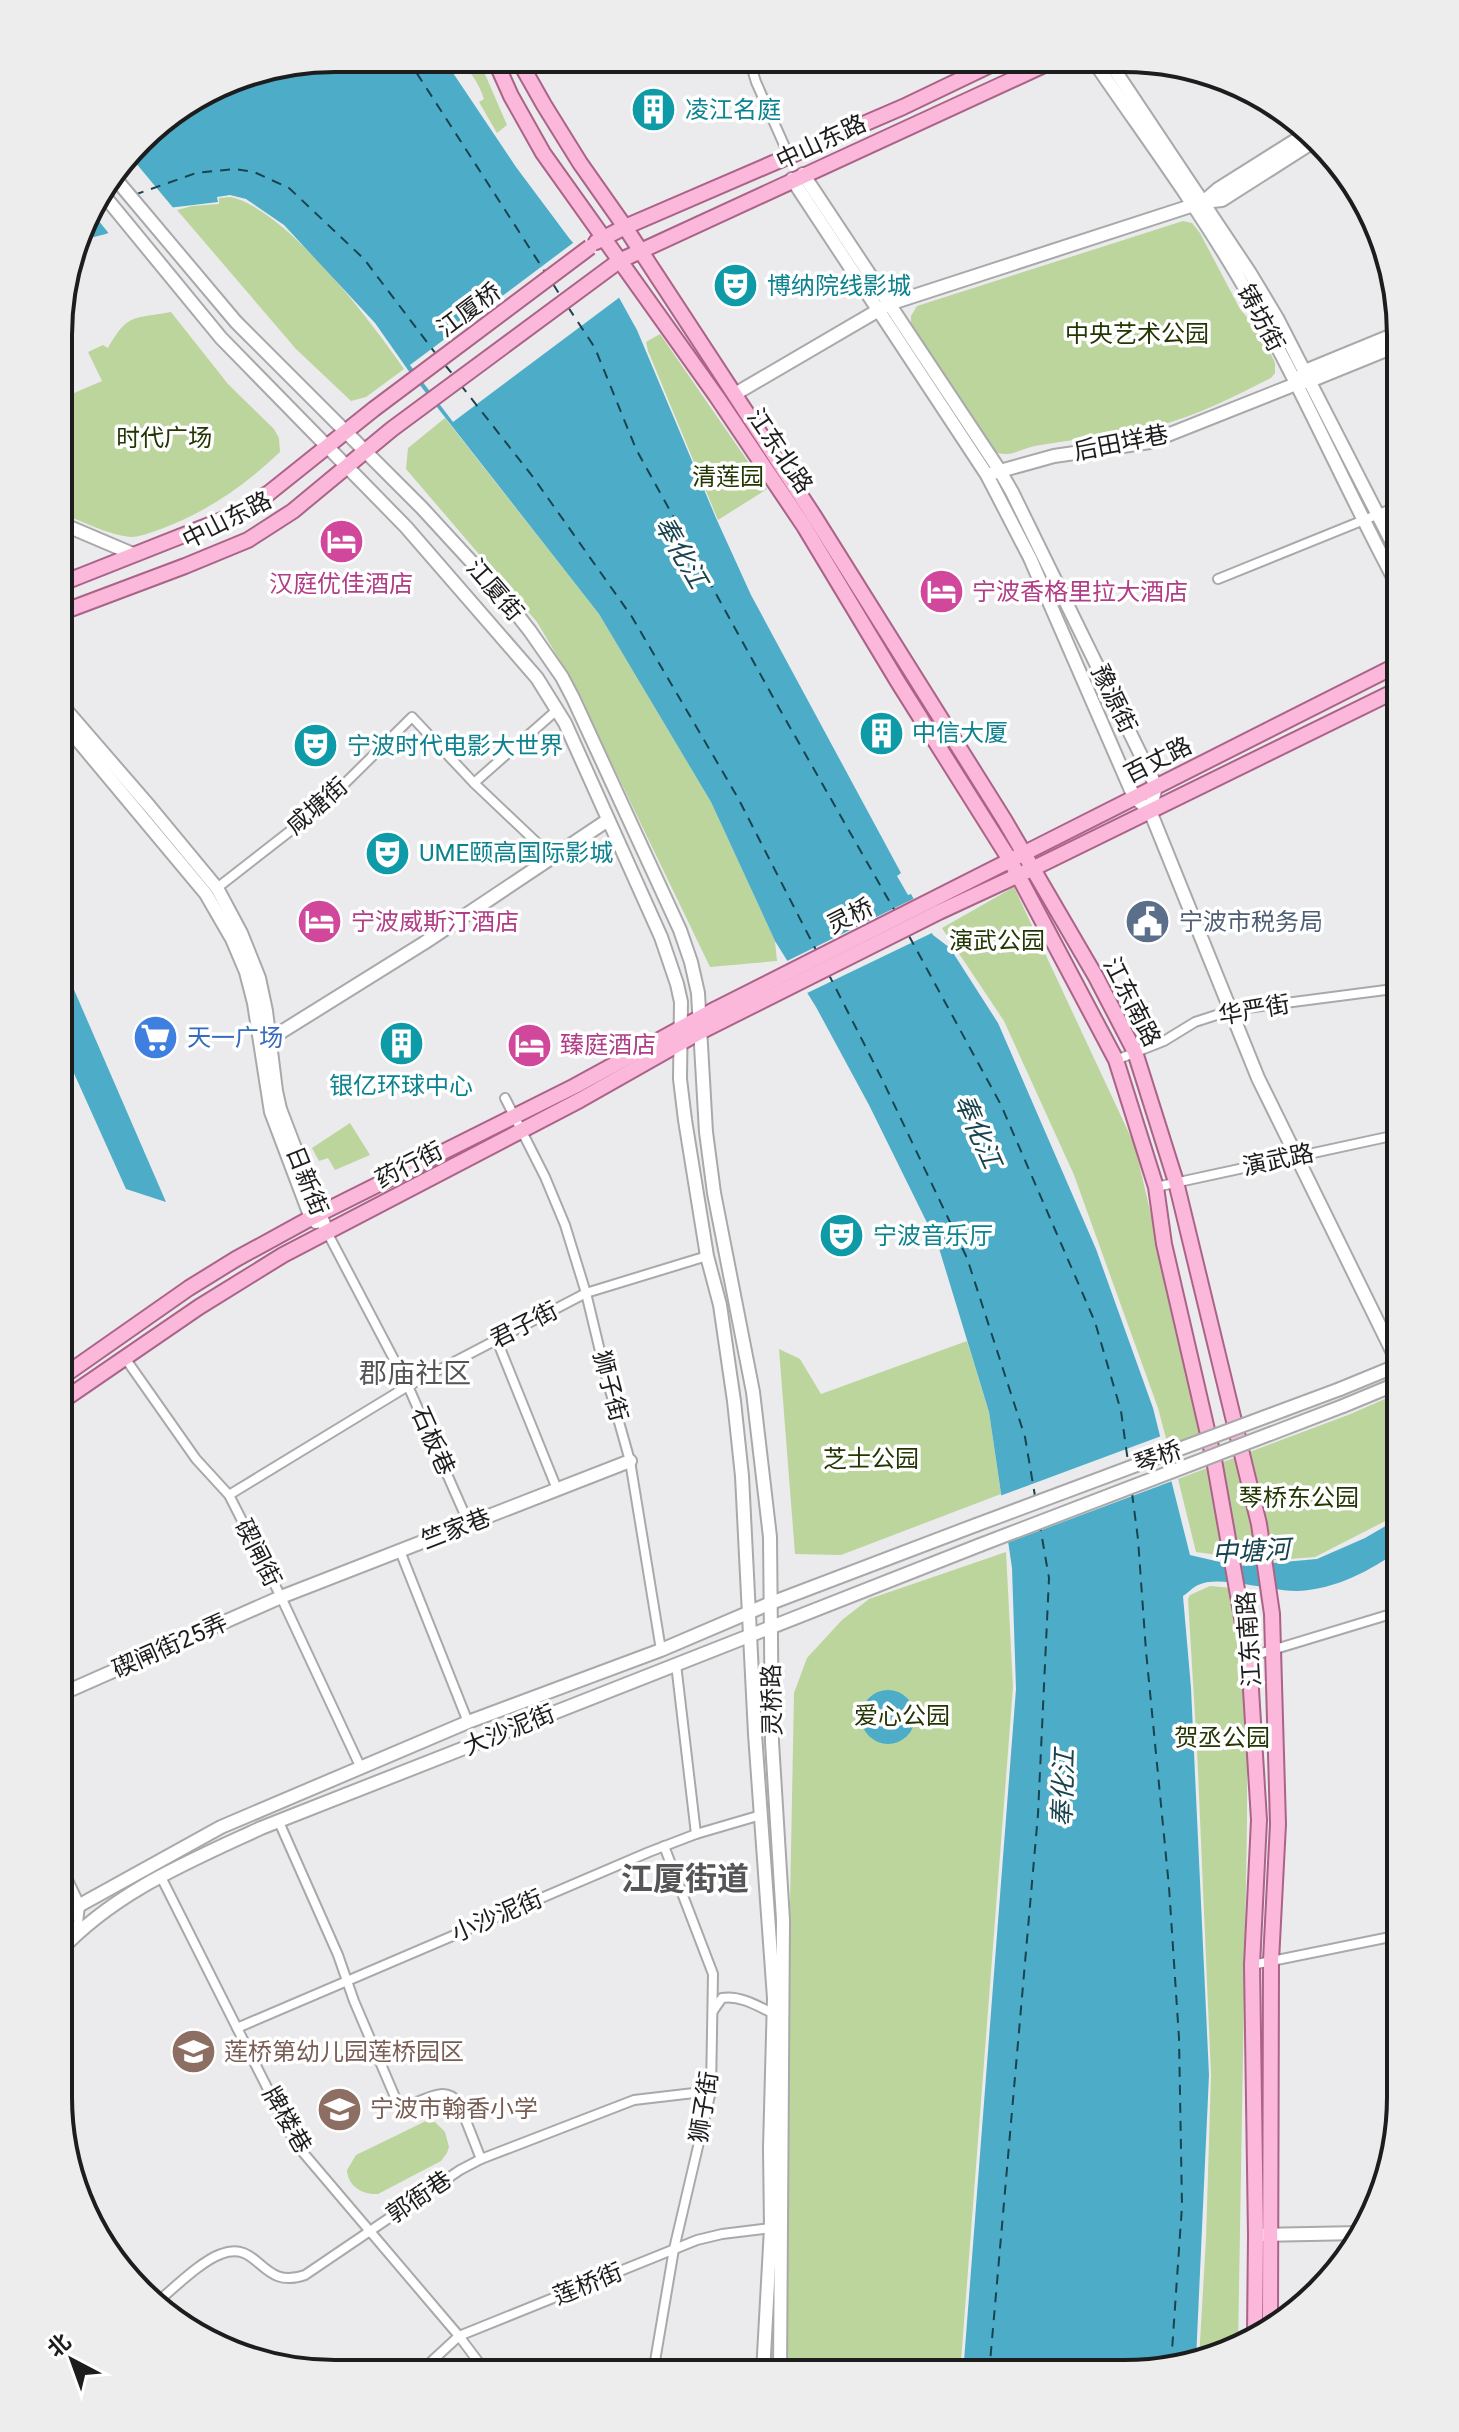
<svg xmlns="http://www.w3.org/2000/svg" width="1459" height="2432" font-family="Roboto,'Noto Sans SC',sans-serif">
<rect width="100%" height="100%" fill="#ebebed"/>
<g fill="#bcd59d">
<path d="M453 58H478L507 125 497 133 479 102 484 99C478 81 469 68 453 58Z"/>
<path d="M231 197C287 210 371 321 404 369L366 397 351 401 296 349 177 210 192 206 219 204V198Z"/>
<path d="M1183 221 1192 223 1200 233 1240 309 1262 335 1275 363V373L1271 378C1235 396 1197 416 1157 426 1116 435 1075 439 1035 446 1020 449 1008 459 993 451L911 326V316L917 306Z"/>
<path d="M171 312 228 384 274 429 279 438 280 452C244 486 207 512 161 529 152 532 140 537 131 537 108 535 82 521 60 513V399L102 381 88 352 103 345 108 348C128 313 133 319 171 312Z"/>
<polygon points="660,334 767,489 718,520 648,351 646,342"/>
<polygon points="445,418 599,614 711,802 775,941 777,961 710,967 572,681 537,622 406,469 408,448"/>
<polygon points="1014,887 1135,1146 1202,1435 1168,1446 1158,1408 1074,1175 1004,1021 942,928"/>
<polygon points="350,1123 370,1155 335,1170 328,1158 319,1161 312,1148"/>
<polygon points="967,1341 989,1412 1001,1494 841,1555 795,1554 779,1349 800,1359 821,1394"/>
<polygon points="1401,1392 1401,1513 1315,1557 1225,1564 1224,1556 1196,1552 1178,1479 1348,1415"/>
<polygon points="1006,1552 1013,1687 960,2374 781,2373 794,1693 807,1658 842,1620 869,1599"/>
<polygon points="1210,1586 1231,1588 1242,1659 1247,1738 1247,1823 1238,2347 1230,2353 1199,2359 1206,2238 1211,2075 1197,1749 1188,1599 1190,1595"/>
<path d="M426 2121 435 2122 445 2132 449 2147 447 2153 441 2161 378 2194C363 2195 348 2187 347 2170L356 2155Z"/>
</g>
<g fill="#4dadc8">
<path d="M335 58H443L516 167 569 238 617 294 637 330 716 518 751 595 901 873 897 876 908 895 911 894 933 935 950 948 998 1023 1096 1249 1153 1408 1190 1555 1220 1562 1227 1567 1317 1559 1365 1538 1401 1517V1549C1370 1571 1336 1589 1298 1591 1271 1592 1220 1574 1198 1585 1193 1587 1188 1593 1183 1596L1191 1688 1209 2075 1196 2360 1124 2374H963L1016 1689 1012 1568 989 1412 938 1245 869 1105 816 1007 775 941 711 802 599 614 408 370 375 323 284 225 246 199 230 195 217 197 218 202 160 209 106 234 78 241 87 212 152 127 229 79Z"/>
<polygon points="59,955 166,1202 126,1189 59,1040"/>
<circle cx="888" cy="1717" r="27"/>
</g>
<g fill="#ebebed">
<polygon points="130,156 175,210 161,213 111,236 89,209"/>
<polygon points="577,240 620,297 453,422 410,365"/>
<polygon points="917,897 936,931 803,995 785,962"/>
<polygon points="1164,1435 1175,1480 1004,1544 997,1497"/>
</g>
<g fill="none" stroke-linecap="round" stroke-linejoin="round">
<g stroke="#19434f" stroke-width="2" stroke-dasharray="10 8" stroke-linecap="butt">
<polyline points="407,58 545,272"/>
<polyline points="134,195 196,173 234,169 254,172 289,188 364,259 436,354"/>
<polyline points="88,211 105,205"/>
<polyline points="553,284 560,295"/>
<polyline points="568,307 595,348 636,449 779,708 896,913"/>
<polyline points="445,365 454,376"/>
<polyline points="460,384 533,477 632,617 738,798 816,950"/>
<polyline points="909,936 1001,1105 1095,1322 1121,1411 1128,1462"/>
<polyline points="828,973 882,1079 967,1258 1025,1437 1035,1496"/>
<polyline points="1132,1493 1138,1539 1146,1651 1169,1887 1179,2038 1182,2206 1171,2365"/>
<polyline points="989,2374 1038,1814 1049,1578 1040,1526"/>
</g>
<defs>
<g id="street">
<polyline points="749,59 756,82 789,156"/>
<polyline points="1218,579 1401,505"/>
<polyline points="474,783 558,709"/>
<polyline points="217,888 321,807 412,717 474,783 553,858"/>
<polyline points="1116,1060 1164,1041 1195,1022 1232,1010 1401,988"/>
<polyline points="505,1098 545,1177 565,1225 586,1293 606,1376 630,1461 661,1650"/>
<polyline points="1156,1187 1401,1134"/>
<polyline points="327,1232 408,1386 469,1524"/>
<polyline points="496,1338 557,1489"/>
<polyline points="125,1358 196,1459 229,1495 281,1597 360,1766"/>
<polyline points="229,1495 408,1386 586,1293 707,1256"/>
<polyline points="400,1551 468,1722"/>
<polyline points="1249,1657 1401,1611"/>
<polyline points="676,1664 696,1834"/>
<path d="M279 1822 338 1955 354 2001 395 2097 399 2105 404 2107C423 2102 444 2083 459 2103L481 2159"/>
<polyline points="58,1859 80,1905 77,1932"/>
<polyline points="160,1875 295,2143 459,2336 486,2372"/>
<polyline points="1252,1965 1400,1935"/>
<path d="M713 2011 722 1998C740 1995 758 2006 774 2014"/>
<polyline points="237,2028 649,1852 696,1834 761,1815"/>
<path d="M156 2303C173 2289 201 2261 221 2254 260 2239 260 2291 305 2275L460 2170 481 2159 634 2100 711 2091"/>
<polyline points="420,2372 459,2336 697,2240 722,2234 771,2228"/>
<polyline points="653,2373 674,2249 711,2091 713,1974 664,1846"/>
</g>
<g id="secondary">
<path d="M1093 60C1142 132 1195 203 1239 278 1299 379 1345 489 1401 592"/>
<polyline points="1108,60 1250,273 1277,318 1401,560"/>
<polyline points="803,174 1000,471 1012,492 1156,786 1150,811"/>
<polyline points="114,177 236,322 422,508 501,594 530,631 562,677 573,698 680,930 691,962 698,993 706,1132 714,1193 753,1392 770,1537 772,1742 783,1920 780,2373"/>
<polyline points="792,179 987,475 1030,558 1134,797 1150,811 1258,1078 1399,1365"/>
<polyline points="102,193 221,338 406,527 537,678 565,723 661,937 677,984 681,1002 680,1079 685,1120 707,1256 720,1305 734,1401 742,1476 755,1734 774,1998 770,2148 771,2228 763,2373"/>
<polyline points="1203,202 1218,189 1307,133"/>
<polyline points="1300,378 1305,371 1400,332"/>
<polyline points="735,394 889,304 1203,202 1222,200 1313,142"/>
<polyline points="993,473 1054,456 1150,442 1296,384 1310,381 1401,344"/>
<polyline points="60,523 133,554"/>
<polyline points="60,703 150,807 217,888 241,933 259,978 266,1011 276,1091 280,1109 327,1232"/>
<polyline points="60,719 206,894 232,939 246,972 254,1003 271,1112 311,1218 316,1222"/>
<polyline points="270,1039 424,943 608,820"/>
<polyline points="1340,1389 1401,1364"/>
<polyline points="1343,1406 1401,1382"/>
<polyline points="59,1695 281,1597 630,1461"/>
<polyline points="58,1928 80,1905 221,1827 468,1722 661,1650 771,1603 976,1525"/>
<path d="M58 1953C114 1892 188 1862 261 1828L980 1545"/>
<polyline points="1260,2235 1361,2233"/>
</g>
<g id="primary">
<polyline points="494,58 511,96 543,153 717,397 804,526 898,682 1010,860 1116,1060 1156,1187 1164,1244 1214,1460 1249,1657 1259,1820 1252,1965 1256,2235 1255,2334"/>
<polyline points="518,59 544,105 580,163 625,227 814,516 1005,821 1096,977 1135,1052 1176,1182 1259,1524 1272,1614 1278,1824 1271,1961 1270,2322"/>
<polyline points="596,242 625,227 903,107 1001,60"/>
<polyline points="60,584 232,516 269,493 374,409"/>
<polyline points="60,613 185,566 248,540 293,511 392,429 619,261 1055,60"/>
<polyline points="59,1379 189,1288 236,1259 311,1218 575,1086 716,1009 1401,663"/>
<polyline points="59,1403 199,1307 283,1255 580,1100 700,1032 939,912 1034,868 1401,688"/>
</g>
</defs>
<use href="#street" stroke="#a9a9ab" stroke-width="12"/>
<use href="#secondary" stroke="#a9a9ab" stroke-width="16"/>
<use href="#primary" stroke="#ab6388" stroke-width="18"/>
<use href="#street" stroke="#fff" stroke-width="8"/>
<use href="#secondary" stroke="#fff" stroke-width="12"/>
<use href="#primary" stroke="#fbb8da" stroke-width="14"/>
<defs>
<g id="secondary-bridge">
<polyline points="976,1525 1340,1389"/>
<polyline points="980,1545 1343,1406"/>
</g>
<polyline id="primary-bridge" points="374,409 590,247"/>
</defs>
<use href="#secondary-bridge" stroke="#a9a9ab" stroke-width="16" stroke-linecap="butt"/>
<use href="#primary-bridge" stroke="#ab6388" stroke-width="18" stroke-linecap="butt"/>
<use href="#secondary-bridge" stroke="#fff" stroke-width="12"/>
<use href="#primary-bridge" stroke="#fbb8da" stroke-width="14"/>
</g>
<defs>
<symbol id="building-disc" viewBox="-11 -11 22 22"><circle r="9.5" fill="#0f9aa8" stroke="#fff"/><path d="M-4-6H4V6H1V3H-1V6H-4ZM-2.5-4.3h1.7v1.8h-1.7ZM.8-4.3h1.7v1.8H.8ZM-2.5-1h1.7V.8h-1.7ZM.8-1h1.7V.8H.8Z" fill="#fff"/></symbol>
<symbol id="theatre-disc" viewBox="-11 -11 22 22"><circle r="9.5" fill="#0f9aa8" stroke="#fff"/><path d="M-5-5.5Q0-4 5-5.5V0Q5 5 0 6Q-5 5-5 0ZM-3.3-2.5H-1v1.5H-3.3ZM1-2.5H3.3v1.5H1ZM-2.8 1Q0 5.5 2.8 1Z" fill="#fff"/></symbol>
<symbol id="hotel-disc" viewBox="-11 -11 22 22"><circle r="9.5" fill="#d1479c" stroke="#fff"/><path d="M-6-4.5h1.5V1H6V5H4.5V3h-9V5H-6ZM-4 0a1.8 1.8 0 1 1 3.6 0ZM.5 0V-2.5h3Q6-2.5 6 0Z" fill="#fff"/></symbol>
<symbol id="civic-disc" viewBox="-11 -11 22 22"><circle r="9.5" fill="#5c6f8a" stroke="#fff"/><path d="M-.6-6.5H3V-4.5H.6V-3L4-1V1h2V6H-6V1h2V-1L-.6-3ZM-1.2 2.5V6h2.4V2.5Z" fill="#fff"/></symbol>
<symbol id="supermarket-disc" viewBox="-11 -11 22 22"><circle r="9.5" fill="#3f7fe0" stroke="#fff"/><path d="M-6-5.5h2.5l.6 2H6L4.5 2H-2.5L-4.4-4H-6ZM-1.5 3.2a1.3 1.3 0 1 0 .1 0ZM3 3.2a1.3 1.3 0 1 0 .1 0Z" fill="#fff"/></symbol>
<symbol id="school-disc" viewBox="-11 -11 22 22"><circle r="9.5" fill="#8d6e63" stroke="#fff"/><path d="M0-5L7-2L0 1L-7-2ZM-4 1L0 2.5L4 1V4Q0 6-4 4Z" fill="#fff"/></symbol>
</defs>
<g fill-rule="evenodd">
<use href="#building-disc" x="628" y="84" width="51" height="51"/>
<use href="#theatre-disc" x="710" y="260" width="51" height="51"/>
<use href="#hotel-disc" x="316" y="516" width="51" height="51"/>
<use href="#hotel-disc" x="916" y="566" width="51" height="51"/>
<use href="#building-disc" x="856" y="708" width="51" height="51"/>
<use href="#theatre-disc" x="290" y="720" width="51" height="51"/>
<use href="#theatre-disc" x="362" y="828" width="51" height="51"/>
<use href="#hotel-disc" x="294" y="896" width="51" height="51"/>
<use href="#civic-disc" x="1122" y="896" width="51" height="51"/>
<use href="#supermarket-disc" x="130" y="1012" width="51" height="51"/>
<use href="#building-disc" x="376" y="1018" width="51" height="51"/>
<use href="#hotel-disc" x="504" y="1020" width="51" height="51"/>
<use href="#theatre-disc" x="816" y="1210" width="51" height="51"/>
<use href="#school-disc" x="168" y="2026" width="51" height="51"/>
<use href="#school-disc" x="314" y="2084" width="51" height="51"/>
</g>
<g text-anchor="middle" stroke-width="7" stroke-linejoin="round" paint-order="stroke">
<g font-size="24" fill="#0d838f" stroke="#fff" text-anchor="start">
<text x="685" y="118">凌江名庭</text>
<text x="767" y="294">博纳院线影城</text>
<text x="912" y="741">中信大厦</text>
<text x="347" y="754">宁波时代电影大世界</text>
<text x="419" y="861">UME颐高国际影城</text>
<text x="401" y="1094" text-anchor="middle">银亿环球中心</text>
<text x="873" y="1244">宁波音乐厅</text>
</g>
<g font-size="24" fill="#1d1d1e" stroke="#fff">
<text transform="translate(821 142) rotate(-25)" y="8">中山东路</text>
<text transform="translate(469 310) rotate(-37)" y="8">江厦桥</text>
<text transform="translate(1261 318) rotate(62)" y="8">铸坊街</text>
<text transform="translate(1121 443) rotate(-11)" y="8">后田垟巷</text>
<text transform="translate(780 451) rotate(56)" y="8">江东北路</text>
<text transform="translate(227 520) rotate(-27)" y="8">中山东路</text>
<text transform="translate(495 590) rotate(49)" y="8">江厦街</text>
<text transform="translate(1114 699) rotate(64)" y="8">豫源街</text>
<text transform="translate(1158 760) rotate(-27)" y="8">百丈路</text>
<text transform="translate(317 806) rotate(-41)" y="8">咸塘街</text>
<text transform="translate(850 916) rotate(-27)" y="8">灵桥</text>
<text transform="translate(1132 1002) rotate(63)" y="8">江东南路</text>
<text transform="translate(1254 1010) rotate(-10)" y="8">华严街</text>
<text transform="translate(1278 1160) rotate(-12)" y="8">演武路</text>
<text transform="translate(409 1165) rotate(-27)" y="8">药行街</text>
<text transform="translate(307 1181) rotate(68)" y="8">日新街</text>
<text transform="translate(524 1325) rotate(-27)" y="8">君子街</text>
<text transform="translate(610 1386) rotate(75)" y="8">狮子街</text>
<text transform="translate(433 1441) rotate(66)" y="8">石板巷</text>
<text transform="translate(1158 1457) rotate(-20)" y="8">琴桥</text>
<text transform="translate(456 1529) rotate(-21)" y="8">竺家巷</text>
<text transform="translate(258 1553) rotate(63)" y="8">碶闸街</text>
<text transform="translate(1249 1639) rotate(-94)" y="8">江东南路</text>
<text transform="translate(170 1646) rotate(-24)" y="8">碶闸街25弄</text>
<text transform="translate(772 1700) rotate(-91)" y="8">灵桥路</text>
<text transform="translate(509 1730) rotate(-22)" y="8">大沙泥街</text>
<text transform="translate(497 1916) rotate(-23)" y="8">小沙泥街</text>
<text transform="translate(704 2107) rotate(-81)" y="8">狮子街</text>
<text transform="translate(287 2120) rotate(60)" y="8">牌楼巷</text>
<text transform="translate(419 2197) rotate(-34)" y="8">郭衙巷</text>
<text transform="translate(588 2284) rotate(-22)" y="8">莲桥街</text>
</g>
<g font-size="24" fill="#243603" stroke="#fff">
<text x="1137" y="342">中央艺术公园</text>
<text x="164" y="446">时代广场</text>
<text x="728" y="485">清莲园</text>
<text x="997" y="949">演武公园</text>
<text x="871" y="1467">芝士公园</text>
<text x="1299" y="1506">琴桥东公园</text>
<text x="902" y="1724">爱心公园</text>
<text x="1222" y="1746">贺丞公园</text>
</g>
<g font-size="24" fill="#b23c85" stroke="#fff" text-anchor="start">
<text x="341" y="592" text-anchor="middle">汉庭优佳酒店</text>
<text x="972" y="600">宁波香格里拉大酒店</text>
<text x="351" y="930">宁波威斯汀酒店</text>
<text x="560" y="1053">臻庭酒店</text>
</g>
<g font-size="24" fill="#4e5e75" stroke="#fff" text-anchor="start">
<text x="1179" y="930">宁波市税务局</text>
</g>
<g font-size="24" fill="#366cbe" stroke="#fff" text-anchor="start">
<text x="187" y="1046">天一广场</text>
</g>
<g font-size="24" fill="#785e54" stroke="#fff" text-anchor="start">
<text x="224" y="2060">莲桥第幼儿园莲桥园区</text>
<text x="370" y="2117">宁波市翰香小学</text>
</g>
<g font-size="26" font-style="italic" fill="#19434f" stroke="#fff">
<text transform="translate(681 552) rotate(60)" y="9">奉化江</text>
<text transform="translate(978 1131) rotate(66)" y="9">奉化江</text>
<text transform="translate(1251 1551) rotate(-3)" y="9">中塘河</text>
<text transform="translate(1063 1788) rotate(-88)" y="9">奉化江</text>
</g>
<g font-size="28" fill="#555557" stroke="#fff">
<text x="415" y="1383">郡庙社区</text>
</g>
<g font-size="32" font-weight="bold" fill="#555557" stroke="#fff">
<text x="685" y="1890">江厦街道</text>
</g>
</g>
<path d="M0 0H1459V2432H0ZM335 72H1124A263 263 0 0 1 1387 335V2097A263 263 0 0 1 1124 2360H335A263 263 0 0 1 72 2097V335A263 263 0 0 1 335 72Z" fill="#ededed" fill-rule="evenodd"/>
<path fill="none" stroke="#1d1d1e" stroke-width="4" d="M335 72H1124A263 263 0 0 1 1387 335V2097A263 263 0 0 1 1124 2360H335A263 263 0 0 1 72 2097V335A263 263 0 0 1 335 72Z"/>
<g transform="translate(72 2360) rotate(319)" stroke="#ffffff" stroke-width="6" paint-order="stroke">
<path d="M0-6L14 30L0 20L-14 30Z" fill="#1d1d1e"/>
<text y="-12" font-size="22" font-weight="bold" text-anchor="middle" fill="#1d1d1e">北</text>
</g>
</svg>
